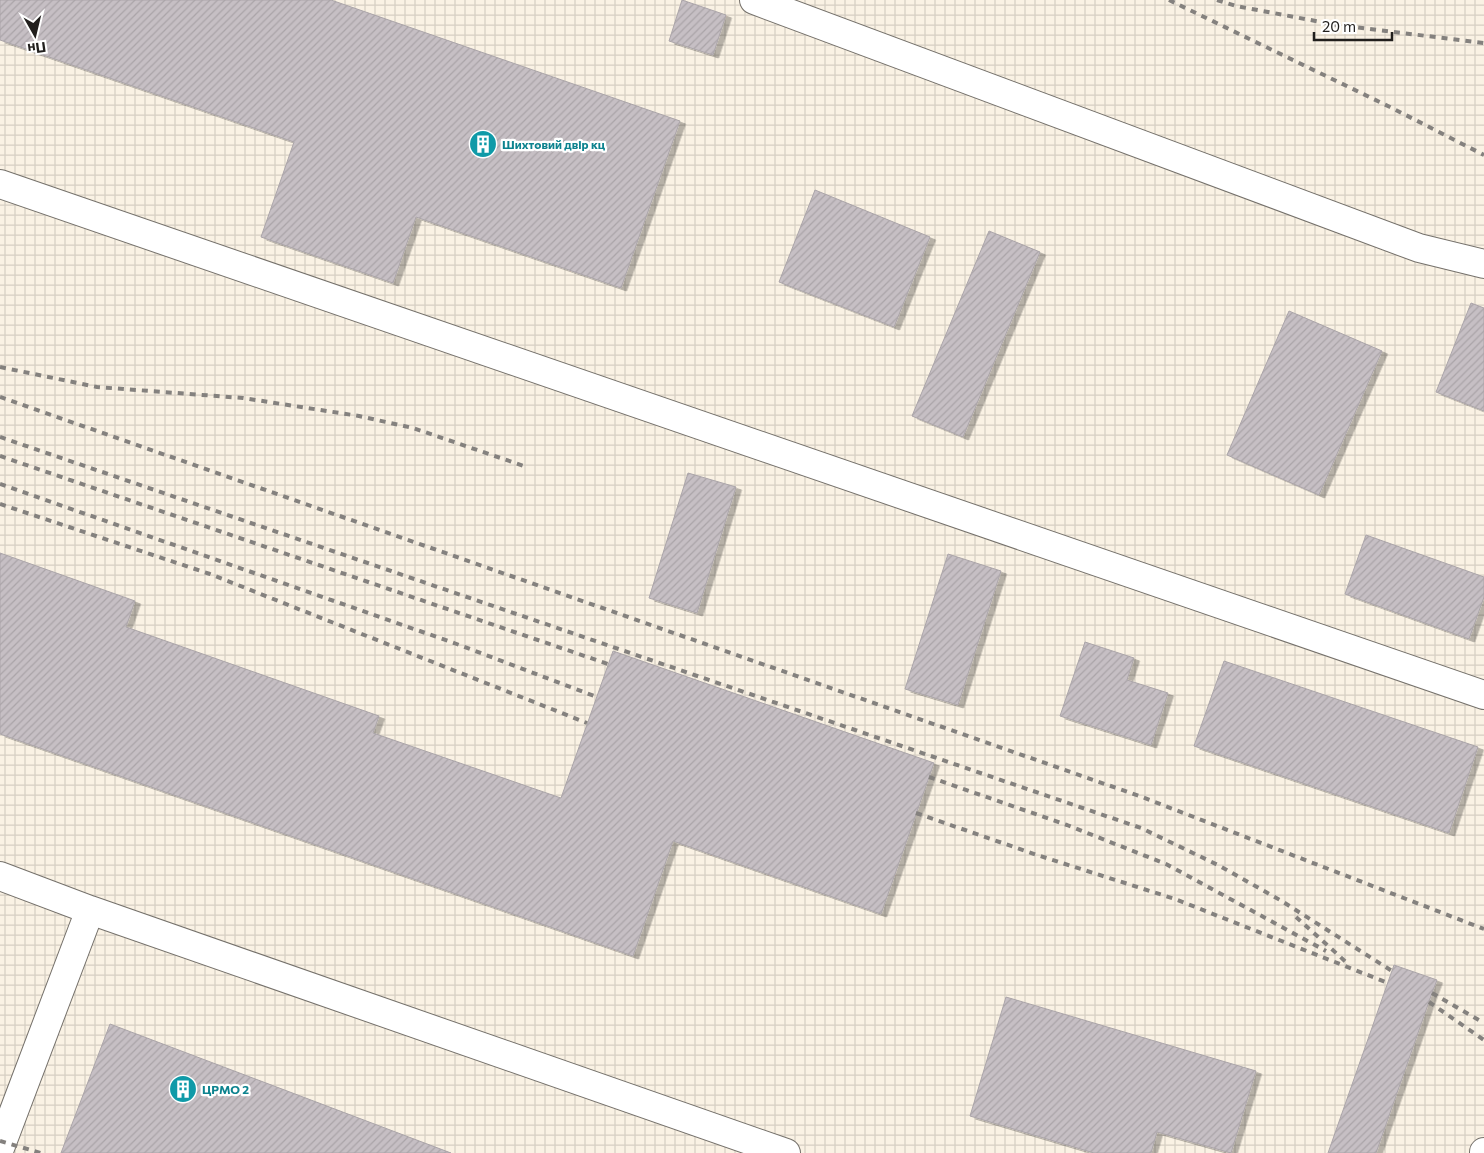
<svg xmlns="http://www.w3.org/2000/svg" width="1484" height="1153" viewBox="0 0 1484 1153" font-family="Commissioner,sans-serif">
<defs>
<pattern id="industrial-grid" width="8" height="8" patternUnits="userSpaceOnUse" patternTransform="scale(1.25)"><rect width="8" height="8" fill="#faf2e4"/><path d="M0 4h8M4 0v8" fill="none" stroke="#d6cfc3"/></pattern>
<pattern id="building-hatch" width="6" height="6" patternUnits="userSpaceOnUse" patternTransform="scale(1.25)"><rect width="6" height="6" fill="#c6bfc4"/><path d="M-1 1l2-2M0 6l6-6M5 7l2-2" fill="none" stroke="#aaa4a8"/></pattern>
<filter id="shadow"><feDropShadow dx="5.5" dy="3" stdDeviation="0" flood-color="#0004"/></filter>
</defs>
<rect width="100%" height="100%" fill="#fefbf6"/>
<path fill="url(#industrial-grid)" d="M0 0H1484V1153H0Z"/>
<path fill="url(#building-hatch)" stroke="#aba5a9" filter="url(#shadow)" d="M0 0H331L680 121 621 288 416 217 393 283 261 237 294 142 0 40Z
M682 0 726 15 713 55 669 41Z
M815 190 930 237 894 327 779 282Z
M989 231 1040 252 963 437 912 416Z
M1471 303 1484 308V411L1436 392Z
M1289 311 1382 351 1319 495 1227 455Z
M688 473 736 487 697 613 649 598Z
M1366 535 1484 577V597L1469 639 1345 594Z
M0 553 135 601 126 627 379 716 373 733 561 798 613 651 934 763 881 914 673 841 633 956 0 734Z
M948 554 1001 571 958 705 905 689Z
M1085 642 1134 658 1127 680 1168 693 1151 745 1060 716Z
M1224 661 1478 747 1449 833 1194 746Z
M1394 965 1437 980 1432 993 1376 1153H1328Z
M1006 997 1256 1071 1231 1153 1157 1132 1151 1153H1094L970 1116Z
M110 1024 451 1153H61Z"/>
<g fill="none" stroke-linecap="round" stroke-linejoin="round">
<g stroke="#75716b" stroke-width="30">
<path id="minor" d="M754 0 1419 248 1484 264
M0 184 1484 695
M0 876 90 910 786 1153
M0 1148 90 910
M1484 1153V1152"/>
</g>
<use href="#minor" stroke="#fff" stroke-width="28"/>
<path stroke="#84817e" stroke-width="4" stroke-dasharray="6 6" stroke-linecap="butt" d="M1169 0 1390 107 1484 155
M1217 0 1236 6 1337 25 1484 43
M0 367 97 387 243 398 359 416 413 428 524 466
M0 397 1142 797 1484 929
M0 437 1141 828 1218 865 1280 900 1392 971
M0 456 608 664
M0 484 454 643 597 697
M0 504 210 574 587 723
M929 777 1067 825 1166 864 1326 951
M916 813 1037 855 1175 899 1388 983
M1296 917 1346 962
M1432 993 1484 1023
M1429 1002 1484 1040
M0 1141 41 1153"/>
</g>
<defs>
<g id="building-disc" transform="scale(1.4375)"><circle r="9.5" fill="#0f9aa8" stroke="#fff"/><path d="M-4-6H4V6H1V3H-1V6H-4ZM-2.5-4.3h1.7v1.8h-1.7ZM.8-4.3h1.7v1.8H.8ZM-2.5-1h1.7V.8h-1.7ZM.8-1h1.7V.8H.8Z" fill="#fff"/></g>
</defs>
<g fill-rule="evenodd">
<use href="#building-disc" x="483" y="144"/>
<use href="#building-disc" x="183" y="1089"/>
</g>
<g text-anchor="middle" dominant-baseline="central" stroke-width="4.5" stroke-linejoin="round" paint-order="stroke">
<g font-size="12" font-weight="bold" fill="#0d838f" stroke="#fff" text-anchor="start">
<text x="502" y="144">Шихтовий двір кц</text>
<text x="202" y="1089">ЦРМО 2</text>
</g>
</g>
<g transform="translate(35 35) rotate(172)" stroke="#ffffff" stroke-width="4" paint-order="stroke">
<path d="M0-4L9 19L0 12L-9 19Z" fill="#211f1d"/>
<text y="-8" font-size="14" font-weight="bold" text-anchor="middle" fill="#211f1d">Пн</text>
</g>
<path d="M1314 32v8h78v-8" fill="none" stroke="#211f1d" stroke-width="2.5"/>
<text x="1322" y="32" font-size="15" fill="#211f1d" stroke="#ffffff" stroke-width="4" paint-order="stroke">20 m</text>
</svg>
